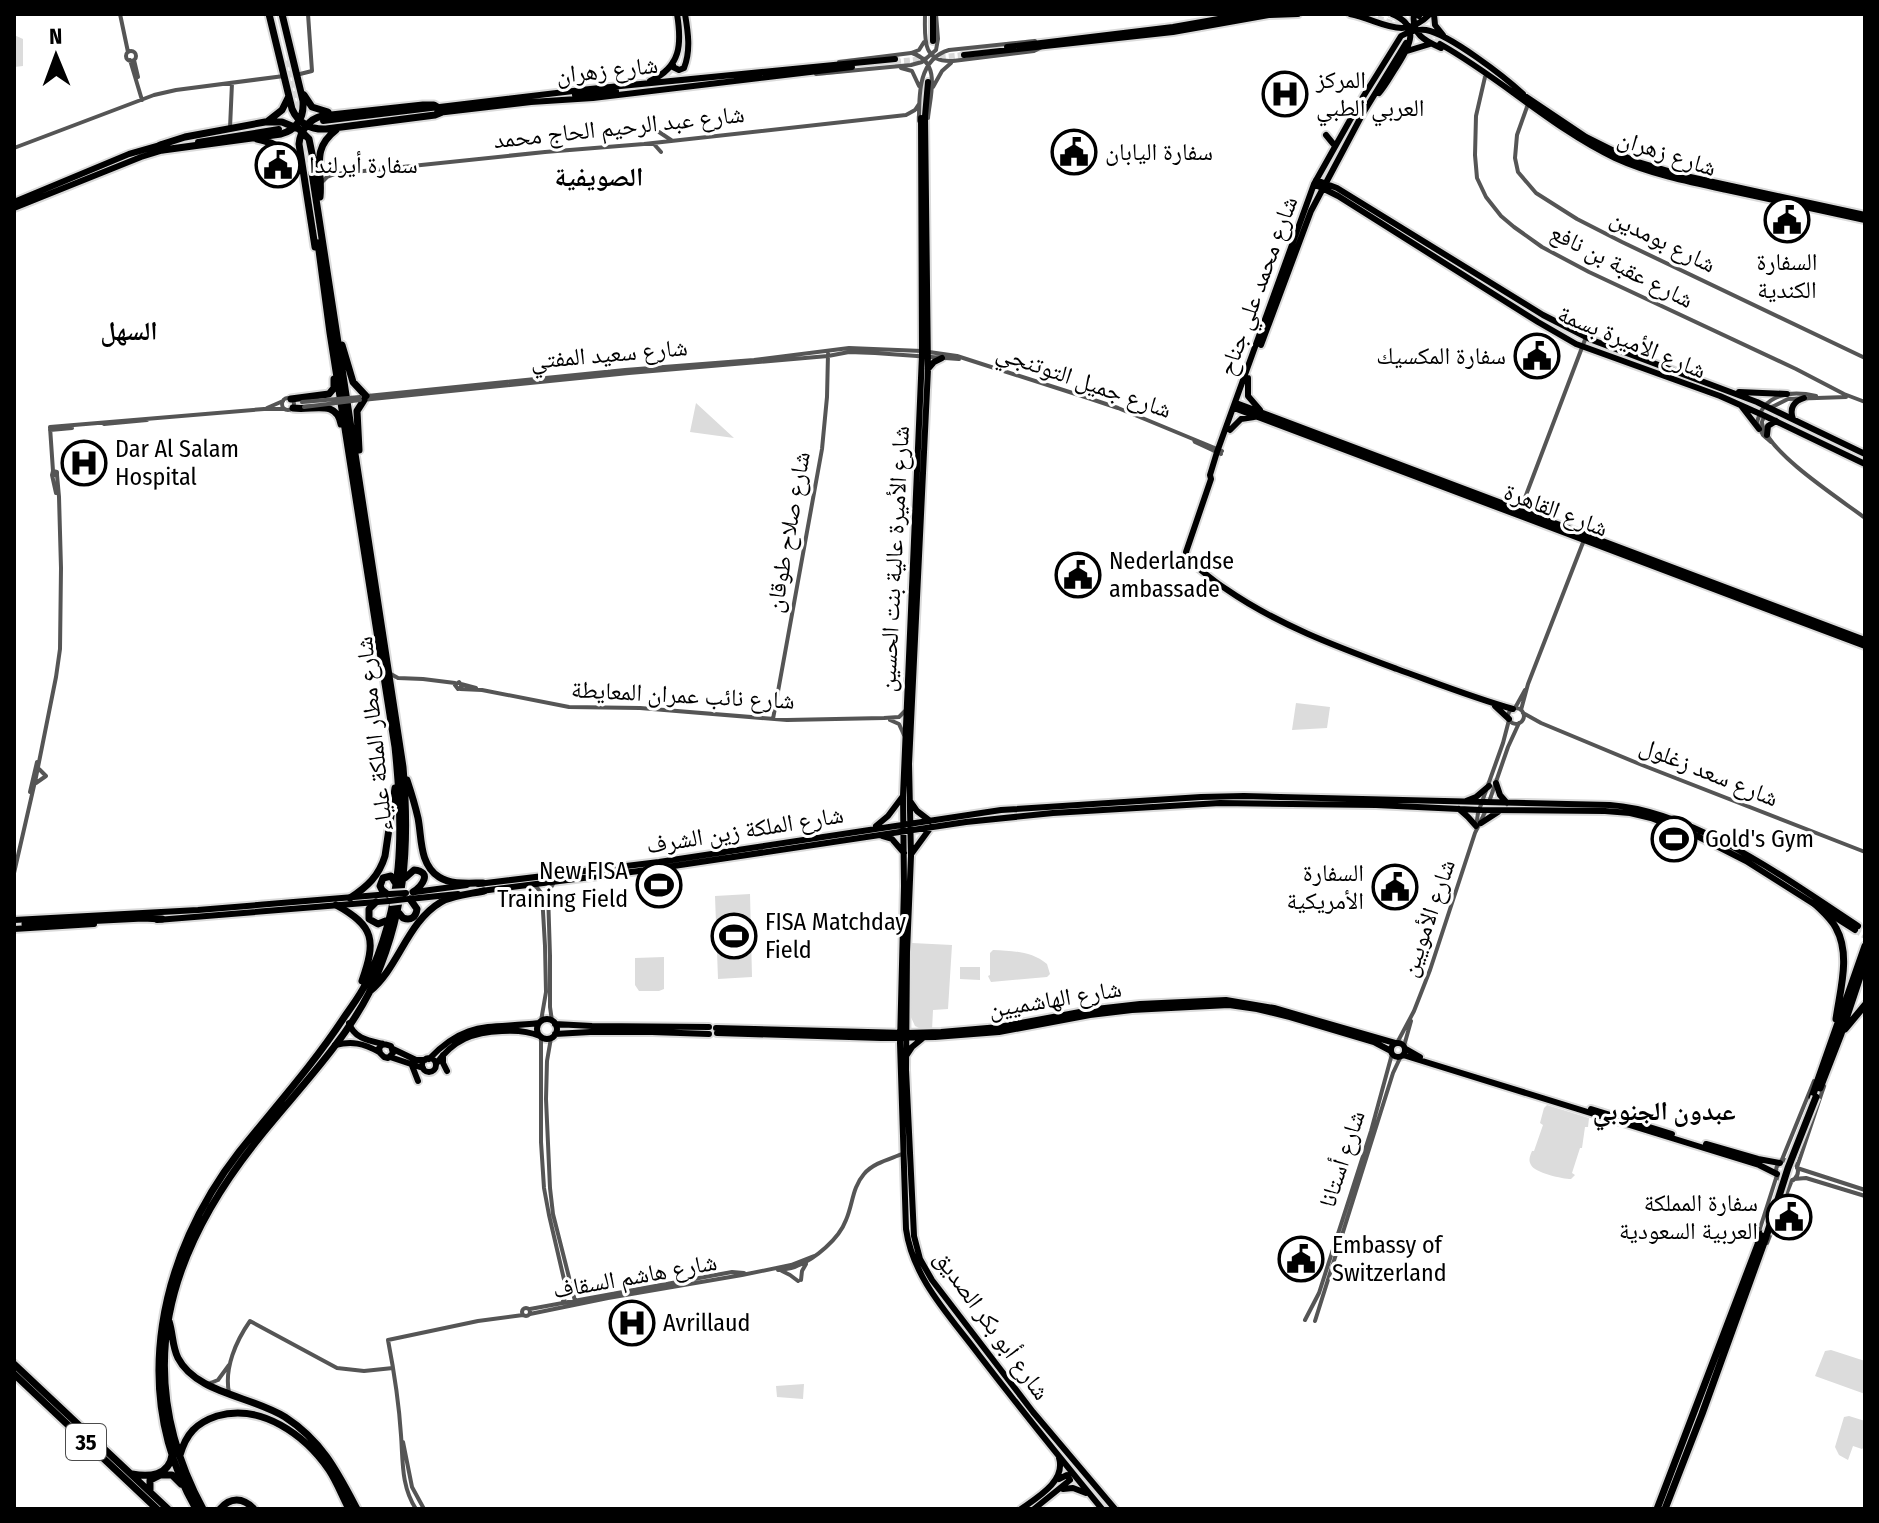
<svg xmlns="http://www.w3.org/2000/svg" width="1879" height="1523" viewBox="0 0 1879 1523" font-family="'Fira Sans Condensed','Noto Naskh Arabic',sans-serif">
<rect width="100%" height="100%" fill="#fff"/>
<path fill="#dcdcdc" d="M14 35 23 39V66L14 67Z
M696 403 734 438 690 432Z
M1296 703 1330 707 1327 728 1292 730Z
M681 874 683 890 637 895 636 880Z
M750 894 752 977 718 979 715 896Z
M912 943 952 945 948 1009 933 1010 932 1030H923L915 1026 910 1015Z
M993 950C1013 951 1031 951 1047 964L1050 974 1047 977 991 982 988 976 990 975V953Z
M664 957V989L659 991H639L635 985V958Z
M960 967H980V980L960 979Z
M1547 1105 1589 1118 1588 1127H1585L1582 1148H1580L1572 1173 1575 1175 1571 1179C1563 1179 1535 1173 1531 1165 1528 1160 1530 1156 1532 1151H1534L1543 1125 1540 1123 1544 1108Z
M1831 1350 1865 1361V1394L1815 1376 1825 1351Z
M804 1384 803 1399 777 1397 776 1386Z
M1849 1416 1865 1421V1446L1862 1449 1853 1446 1848 1460 1839 1455 1835 1447 1844 1417Z"/>
<g fill="none" stroke-linecap="round" stroke-linejoin="round">
<path stroke="#d9d9d9" stroke-width="6" stroke-dasharray="6 3" stroke-linecap="butt" d="M1369 15 1403 27
M1419 31 1441 41
M1402 41 1419 16
M895 62 964 55
M644 88 665 77 678 62
M310 126 323 124
M1855 930 1865 936"/>
<path stroke="#d9d9d9" stroke-width="7" stroke-dasharray="7 3.5" stroke-linecap="butt" d="M289 60 301 112
M302 135 308 174"/>
<g stroke="#dbdbdb" stroke-width="10">
<path id="major" d="M933 14V41
M1350 14C1381 20 1403 42 1430 14
M1414 14C1411 34 1425 41 1441 48
M1434 14 1435 25 1443 35
M1270 15 1298 14
M1419 16 1420 14
M1440 44C1501 78 1552 128 1615 158 1650 174 1689 182 1727 190 1773 200 1819 210 1865 220
M1007 47 1173 27 1247 14
M1407 51 1430 44
M964 55 1173 32 1274 14
M673 62V67L679 70 684 68C691 51 688 32 685 14
M650 81C681 67 682 44 677 14
M928 82 925 116 928 369 909 764 911 856 907 952 906 1070 914 1236 920 1259 932 1280 1033 1412 1115 1509
M1379 93C1386 85 1391 75 1397 66 1410 46 1421 26 1392 14
M1522 94 1586 137 1634 161 1681 175 1865 215
M575 95 616 91
M437 113 531 102 593 98 852 67
M921 118 922 355 903 796 904 886 900 1043 906 1229C913 1279 950 1316 979 1355 1019 1407 1060 1458 1102 1509
M323 121 590 89 895 59
M1326 135 1335 146
M198 142 279 129
M1316 180 1337 188 1543 315 1592 340 1757 402 1865 454
M1314 184 1338 196 1538 322 1576 344 1720 396 1765 416 1865 464
M14 202 129 154 164 144
M14 208 141 157 167 149
M1261 345 1311 211 1362 115 1406 43
M928 369 934 362 942 358
M1248 378V396L1260 410
M1739 392 1787 394
M1236 403 1865 640
M1742 407 1759 429
M1234 408 1865 646
M1793 419C1789 408 1794 401 1804 398
M1230 430 1241 419 1254 417
M1767 435 1768 426 1776 421
M1495 706 1509 719
M1513 709C1474 698 1436 683 1397 669 1338 647 1278 625 1226 589 1212 580 1200 569 1187 559L1186 552 1211 479 1210 475 1217 452 1314 184 1363 97 1401 36C1408 32 1417 29 1426 30 1449 34 1505 77 1523 94
M1496 783 1500 795 1507 803
M910 801 917 811 930 821
M1466 801 1476 797 1489 786
M1459 809 1468 817 1476 826
M1481 823 1498 812
M876 826 888 816 903 796
M882 836 892 839 904 853
M912 853 931 827
M478 884 659 862 1001 810 1201 797 1244 796 1610 805C1694 811 1788 880 1858 926
M481 891 647 870 966 822 1053 813 1220 803 1376 805 1480 810 1605 811 1630 813 1651 818 1697 836 1746 861 1855 930
M415 892 467 885
M409 899 458 894
M14 920 198 910 390 894
M157 920 389 901
M14 929 94 924
M537 1029a10 10 0 1 1 20 0a10 10 0 1 1-20 0Z
M349 1023C355 1042 376 1041 391 1046L393 1053 388 1058 384 1057 380 1053 379 1048 383 1044
M555 1024 592 1026 709 1027
M716 1028 906 1033 941 1032 999 1027 1096 1009 1140 1004 1226 1000 1274 1008 1395 1043
M717 1033 881 1038 935 1037 999 1032 1090 1015 1132 1010 1229 1005 1257 1009 1290 1017 1374 1042 1391 1051
M555 1034 590 1032H652L709 1034
M1391 1050a7 7 0 1 1 14 0a7 7 0 1 1-14 0Z
M335 1045C352 1041 363 1043 379 1052
M393 1049 416 1060H425
M1406 1049 1420 1057
M443 1055V1063L447 1071
M1403 1055 1759 1165 1777 1174
M906 1056 912 1047 923 1038
M390 1057 423 1068
M422 1065a7 7 0 1 1 14 0a7 7 0 1 1-14 0Z
M429 1059C467 1019 490 1029 539 1023
M411 1063 418 1081
M436 1064C453 1040 473 1032 502 1031 515 1030 528 1031 540 1036
M1591 1109 1672 1134
M1706 1144 1758 1159 1780 1163
M1063 1489 1073 1488 1086 1493
M1021 1509C1038 1497 1066 1481 1059 1458
M1034 1509 1070 1480 1067 1475 1059 1479"/>
</g>
<g stroke="#dbdbdb" stroke-width="11">
<path id="highway" d="M269 14 292 109C298 123 311 130 326 129L435 115 440 113
M304 95 312 107 328 112
M268 121 282 110 288 98
M257 139C277 143 292 153 300 170
M160 145 185 137 265 122H282L299 129 309 139 317 178
M163 150 281 134C298 129 304 117 303 101L282 14
M320 197C323 169 310 150 336 130
M315 247 299 144C300 131 309 119 322 116L423 105H434L439 108
M342 345 353 382 366 396
M291 399 329 394 334 388V379
M293 408C313 411 336 399 341 424
M359 450 357 411 364 400
M407 780C411 792 415 805 418 818 422 838 419 864 439 877 451 885 469 883 483 883
M405 878 414 870C433 872 422 886 413 892
M387 894 382 890 380 886 383 878 391 876 396 884
M350 898C367 887 379 876 385 856L395 788
M376 902 369 909V919L378 924 388 920
M1814 903C1822 911 1831 918 1836 928 1851 955 1840 990 1836 1019
M336 905C375 926 376 941 362 981
M398 912 403 918C411 921 416 917 417 909L410 899
M25 924 143 918 162 919
M370 991C399 967 407 922 441 902 453 895 470 894 484 891
M1845 1029 1865 1005
M1820 1088 1841 1034 1865 962
M1812 1097 1865 946
M169 1321C173 1333 172 1346 178 1358 196 1393 251 1396 285 1417 322 1441 337 1471 357 1509
M14 1364 168 1509
M14 1374 157 1509
M180 1455C186 1434 196 1423 217 1416 261 1403 305 1435 329 1470 337 1482 342 1496 349 1509
M132 1474C149 1477 169 1476 172 1455
M150 1491V1480L160 1475H172L181 1484
M196 1509C129 1392 159 1255 239 1152 274 1108 312 1066 343 1019 351 1007 360 996 366 983 404 904 404 832 395 747L330 333 318 243
M203 1509C130 1373 167 1252 259 1138 295 1093 343 1044 369 993 405 917 410 850 403 767L312 173
M220 1509C230 1497 243 1497 254 1509
M1657 1509 1762 1234
M1665 1509 1702 1414 1766 1237"/>
</g>
<path stroke="#555" stroke-width="4" d="M120 14 128 52
M925 14C925 37 921 63 953 61L1034 51 1040 48
M126 56a5 5 0 1 1 10 0a5 5 0 1 1-10 0Z
M912 53C942 63 930 95 928 118
M130 60 142 100
M134 60 138 77
M839 62 911 53 919 50 924 42
M901 68 912 71 919 86
M816 74 911 65 922 62 936 50 938 39 936 14
M296 75 312 71 308 14
M1485 77 1476 116 1475 155 1477 178 1486 197 1501 216 1514 227 1542 247 1589 272 1796 369 1844 394 1865 402
M933 87 942 71 951 63
M1528 104 1517 135 1515 158 1518 172 1536 193 1577 219 1622 242 1865 358
M919 121C919 95 918 59 949 50L1035 41
M230 128 232 83
M659 132 671 140
M653 143 661 152
M14 148 154 95 176 90 284 76
M321 183 327 177 335 174 545 152 644 144 906 115 915 110 919 104
M367 396 625 370 754 360 849 348 922 351 957 356 1085 397 1118 408 1222 451
M282 404a6 6 0 1 1 12 0a6 6 0 1 1-12 0Z
M362 400 629 373 828 356 849 352 875 353 959 359
M267 408 283 401
M1770 408 1788 399 1846 397
M1765 416C1762 421 1761 421 1763 427 1773 456 1840 499 1865 518
M104 424 147 420
M50 430 72 428
M1194 440 1195 442 1221 454
M1771 442 1763 435 1757 423C1763 394 1790 390 1816 396
M53 471 50 427 264 409H285
M52 475 56 493
M1520 511 1586 337
M389 673 398 678 423 679 455 683
M459 682 462 686 458 689 455 685Z
M461 684 476 688
M460 689 482 690 569 707 640 708 787 720 884 718 899 717 905 711
M1515 708 1525 690
M1508 716a8 8 0 1 1 16 0a8 8 0 1 1-16 0Z
M1521 710 1528 684 1584 540
M1523 713 1541 723 1642 765 1865 852
M773 719 822 449 827 397 828 354
M890 720 899 724 904 735
M36 783 46 776 39 769
M30 792 37 762
M1489 802 1508 747 1519 723
M1476 827 1478 813 1503 743 1509 720
M14 873 36 777 56 677 60 649 61 568 59 497 57 475H52L53 471 57 472V475
M535 885 542 894 545 946 546 992 541 1021
M552 1021 550 1007V956L548 893 554 882
M541 1037V1142L544 1188 549 1215 566 1288V1296L562 1303
M551 1038 547 1061 546 1099 550 1188 553 1214 575 1301
M1397 1043 1414 1011 1430 970 1475 833 1486 810
M1404 1046 1411 1021
M1776 1171a11 11 0 1 1 22 0a11 11 0 1 1-22 0Z
M1781 1162 1814 1081
M1797 1167 1824 1086
M1797 1168 1865 1190
M1794 1179 1806 1178 1865 1196
M1756 1241 1777 1175
M1767 1243 1792 1180
M778 1270C785 1269 791 1269 797 1266 815 1259 839 1239 846 1220 853 1204 852 1188 864 1174 873 1163 890 1159 902 1154
M782 1271 790 1275 798 1281
M801 1280 802 1271 806 1264
M522 1312a4 4 0 1 1 8 0a4 4 0 1 1-8 0Z
M530 1309 732 1272 744 1273
M530 1314 608 1298 742 1275 791 1265 814 1256
M1305 1320 1319 1293 1371 1131 1392 1054
M1315 1321 1393 1073 1401 1056
M208 1384 218 1380 229 1365
M229 1393C224 1368 236 1341 250 1321L337 1368 364 1371 393 1368
M403 1442 412 1487 424 1509
M416 1509C401 1486 403 1461 401 1435 399 1404 394 1371 388 1340L478 1321 523 1315
M706 1509H758"/>
<use href="#major" stroke="#000" stroke-width="6"/>
<use href="#highway" stroke="#000" stroke-width="7"/>
<g stroke="#dbdbdb" stroke-width="10" stroke-linecap="butt">
<path id="major-bridge" d="M390 894 406 893
M389 901 406 899"/>
</g>
<g stroke="#dbdbdb" stroke-width="11" stroke-linecap="butt">
<path id="highway-bridge" d="M1767 1234 1788 1168 1816 1097"/>
</g>
<path stroke="#555" stroke-width="4" d="M302 402 360 397
M304 407 360 400"/>
<use href="#major-bridge" stroke="#000" stroke-width="6"/>
<use href="#highway-bridge" stroke="#000" stroke-width="7"/>
</g>
<defs>
<g id="hospital-ring" transform="scale(2.3)"><circle r="9.5" fill="#fff" stroke="#000" stroke-width="1.5"/><path d="M-5-5h3v3.5h4V-5h3V5h-3V1.5h-4V5h-3Z" fill="#000"/></g>
<g id="civic-ring" transform="scale(2.3)"><circle r="9.5" fill="#fff" stroke="#000" stroke-width="1.5"/><path d="M-.6-6.5H3V-4.5H.6V-3L4-1V1h2V6H-6V1h2V-1L-.6-3ZM-1.2 2.5V6h2.4V2.5Z" fill="#000"/></g>
<g id="stadium-ring" transform="scale(2.3)"><circle r="9.5" fill="#fff" stroke="#000" stroke-width="1.5"/><path d="M0-5a6.5 5 0 1 0 0 10a6.5 5 0 1 0 0-10ZM-3.5-1.8h7v3.6h-7Z" fill="#000"/></g>
</defs>
<g fill-rule="evenodd">
<use href="#hospital-ring" x="1285" y="94"/>
<use href="#civic-ring" x="1074" y="152"/>
<use href="#civic-ring" x="278" y="165"/>
<use href="#civic-ring" x="1787" y="220"/>
<use href="#civic-ring" x="1537" y="356"/>
<use href="#hospital-ring" x="84" y="463"/>
<use href="#civic-ring" x="1078" y="575"/>
<use href="#stadium-ring" x="1674" y="839"/>
<use href="#stadium-ring" x="659" y="885"/>
<use href="#civic-ring" x="1395" y="887"/>
<use href="#stadium-ring" x="734" y="936"/>
<use href="#civic-ring" x="1789" y="1217"/>
<use href="#civic-ring" x="1301" y="1259"/>
<use href="#hospital-ring" x="632" y="1323"/>
</g>
<g text-anchor="middle" dominant-baseline="central" stroke-width="6" stroke-linejoin="round" paint-order="stroke">
<rect fill="#fff" stroke="#4c4c4c" stroke-width="2" x="66" y="1424" width="40" height="36" rx="6"/>
<g font-size="22" font-weight="bold" fill="#000">
<text x="86" y="1442">35</text>
</g>
<g font-size="24" fill="#000" stroke="#fff">
<text transform="translate(607 70) rotate(-6)">شارع زهران</text>
<text transform="translate(619 127) rotate(-6)">شارع عبد الرحيم الحاج محمد</text>
<text transform="translate(1667 153) rotate(18)">شارع زهران</text>
<text transform="translate(1663 241) rotate(26)">شارع بومدين</text>
<text transform="translate(1622 266) rotate(27)">شارع عقبة بن نافع</text>
<text transform="translate(1258 286) rotate(-70)">شارع محمد علي جناح</text>
<text transform="translate(1632 342) rotate(22)">شارع الأميرة بسمة</text>
<text transform="translate(609 354) rotate(-5)">شارع سعيد المفتي</text>
<text transform="translate(1084 381) rotate(19)">شارع جميل التوتنجي</text>
<text transform="translate(1556 510) rotate(21)">شارع القاهرة</text>
<text transform="translate(788 532) rotate(-80)">شارع صلاح طوقان</text>
<text transform="translate(894 559) rotate(-87)">شارع الأميرة عالية بنت الحسين</text>
<text transform="translate(683 695) rotate(3)">شارع نائب عمران المعايطة</text>
<text transform="translate(374 734) rotate(-96)">شارع مطار الملكة علياء</text>
<text transform="translate(1709 772) rotate(22)">شارع سعد زغلول</text>
<text transform="translate(745 830) rotate(-9)">شارع الملكة زين الشرف</text>
<text transform="translate(1428 918) rotate(-71)">شارع الأمويين</text>
<text transform="translate(1055 999) rotate(-9)">شارع الهاشميين</text>
<text transform="translate(1342 1159) rotate(-72)">شارع أستانا</text>
<text transform="translate(635 1276) rotate(-10)">شارع هاشم السقاف</text>
<text transform="translate(992 1325) rotate(54)">شارع أبو بكر الصديق</text>
</g>
<g font-size="24" fill="#000" stroke="#fff" text-anchor="start">
<text x="1316" y="80">المركز<tspan x="1316" dy="28">العربي الطبي</tspan></text>
<text x="1105" y="152">سفارة اليابان</text>
<text x="309" y="165">سفارة أيرلندا</text>
<text x="1787" y="262" text-anchor="middle">السفارة<tspan x="1787" dy="28">الكندية</tspan></text>
<text x="1506" y="356" text-anchor="end">سفارة المكسيك</text>
<text x="115" y="449">Dar Al Salam<tspan x="115" dy="28">Hospital</tspan></text>
<text x="1109" y="561">Nederlandse<tspan x="1109" dy="28">ambassade</tspan></text>
<text x="1705" y="839">Gold's Gym</text>
<text x="628" y="871" text-anchor="end">New FISA<tspan x="628" dy="28">Training Field</tspan></text>
<text x="1364" y="873" text-anchor="end">السفارة<tspan x="1364" dy="28">الأمريكية</tspan></text>
<text x="765" y="922">FISA Matchday<tspan x="765" dy="28">Field</tspan></text>
<text x="1758" y="1203" text-anchor="end">سفارة المملكة<tspan x="1758" dy="28">العربية السعودية</tspan></text>
<text x="1332" y="1245">Embassy of<tspan x="1332" dy="28">Switzerland</tspan></text>
<text x="663" y="1323">Avrillaud</text>
</g>
<g font-size="26" font-weight="bold" fill="#000" stroke="#fff">
<text x="599" y="177">الصويفية</text>
<text x="129" y="331">السهل</text>
<text x="1664" y="1111">عبدون الجنوبي</text>
</g>
</g>
<rect width="1879" height="1523" fill="none" stroke="#000000" stroke-width="32"/>
<g transform="translate(56 56) rotate(359)" stroke="#ffffff" stroke-width="6" paint-order="stroke">
<path d="M0-6L14 30L0 20L-14 30Z" fill="#000000"/>
<text y="-12" font-size="22" font-weight="bold" text-anchor="middle" fill="#000000">N</text>
</g>
</svg>
